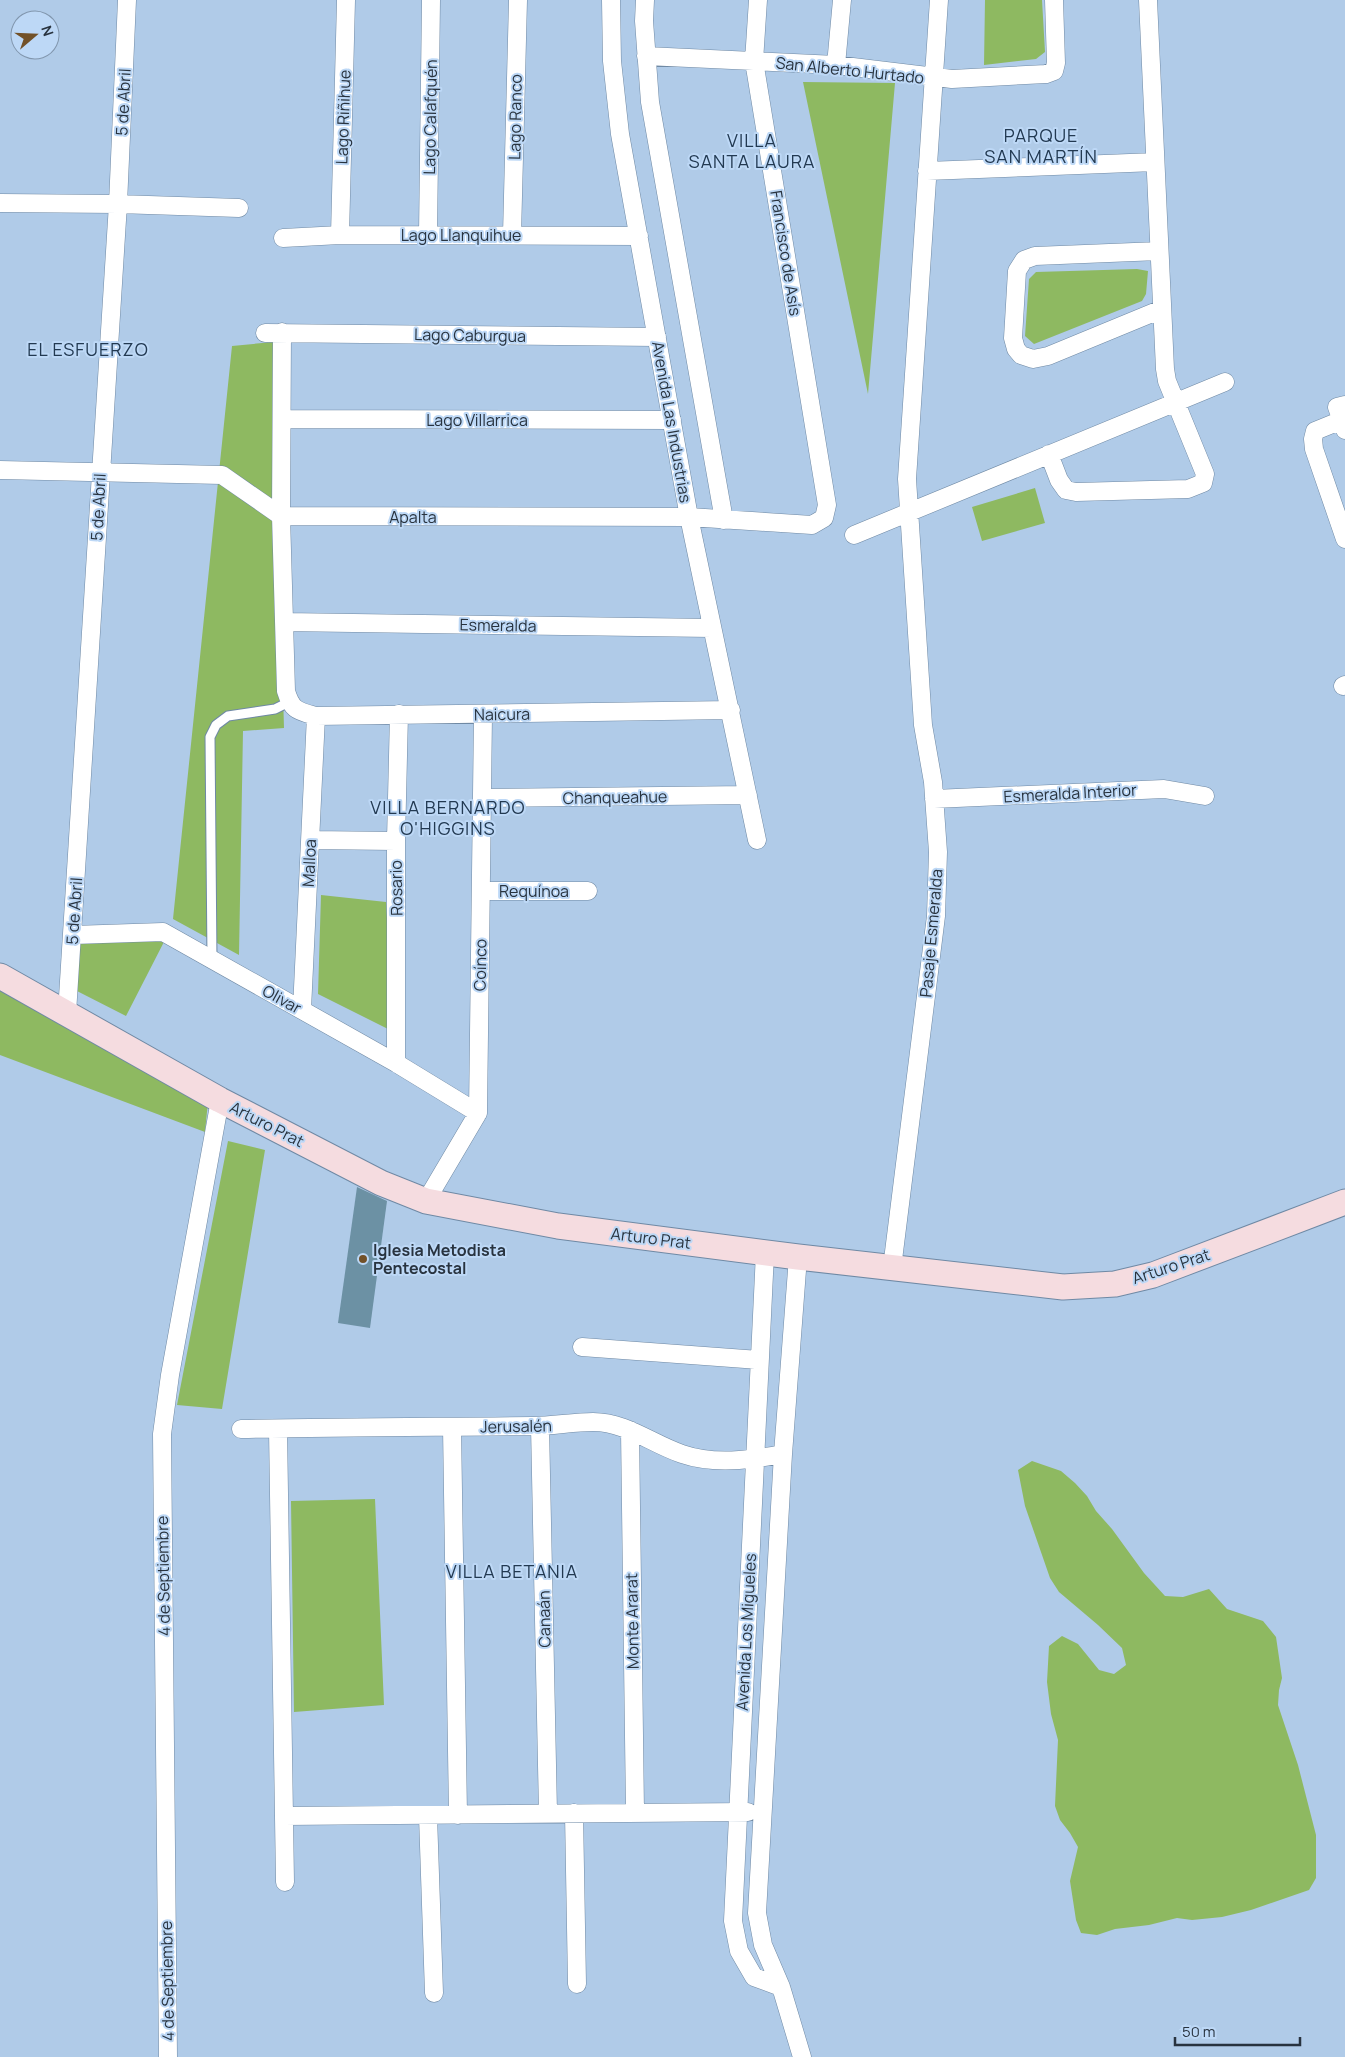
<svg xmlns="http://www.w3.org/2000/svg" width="1345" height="2057" viewBox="0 0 1345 2057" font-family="Manrope,sans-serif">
<rect width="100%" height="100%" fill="#b0cbe8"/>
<path fill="#8eb961" d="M985 0H1042L1045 52 1036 59 984 65Z
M803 82 895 83 868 394Z
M1137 269 1148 271 1146 294 1142 301 1034 344 1025 336 1029 279 1036 272Z
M273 342 284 728 243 731 239 955 173 919 232 346Z
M1035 488 1045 523 982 541 972 507Z
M321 895 386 902 394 1032 318 994Z
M81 927 167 936 126 1016 75 990Z
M0 973 209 1091 205 1132 0 1055Z
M228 1141 265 1150 222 1409 177 1405Z
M1032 1461 1061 1471 1075 1483 1087 1496 1096 1511 1112 1529 1144 1573 1165 1596 1183 1597 1209 1589 1227 1609 1263 1621 1276 1637 1282 1678 1279 1690 1278 1705 1298 1765 1316 1835V1878L1309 1890 1251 1910 1222 1917 1192 1920 1177 1918 1149 1925 1115 1929 1097 1935 1081 1933 1076 1920 1070 1881 1078 1847 1070 1833 1060 1820 1055 1806 1058 1740 1051 1714 1047 1682 1049 1646 1062 1636 1078 1644 1099 1670 1114 1674 1126 1665 1122 1648 1098 1625 1059 1592 1050 1578 1025 1506 1018 1470Z
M375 1499 384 1705 294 1712 291 1501Z"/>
<path fill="#6c91a4" d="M357 1187 387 1201 370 1328 338 1323Z"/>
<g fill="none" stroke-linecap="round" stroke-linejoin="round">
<g stroke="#6f89a4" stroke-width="11">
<path id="lane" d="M212 959 210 737 216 725 228 716 275 709 289 702"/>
</g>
<g stroke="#6f89a4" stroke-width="19">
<path id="street" d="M611 0 612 61 620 134 689 517 757 840
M645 0 644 21 650 102 724 520
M646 56 836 65 952 79 1046 74 1054 71 1056 63 1054 0
M836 65 842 0
M927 171 1155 162
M0 203 118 204 239 208
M340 235 346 0
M428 235 431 0
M512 235 518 0
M283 238 340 235 639 236
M1159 251 1035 256 1024 260 1017 271 1013 338 1016 349 1021 355 1033 359 1048 356 1162 309
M282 332 281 516 286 691C292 711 298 711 316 716L731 710
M265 333 657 337
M1345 405 1337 407 1345 430
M282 419 672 420
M1342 420 1315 431 1313 439 1314 449 1345 539
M1049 454 1059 480 1066 490 1076 492 1188 489 1203 483 1205 474 1167 381 1165 369 1148 0
M0 470 222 475 281 516 689 517 812 525 824 518 827 505 754 61 758 0
M854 535 1225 382
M284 622 712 628
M1343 686 1345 685
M482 798 748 795
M934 799 1164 789 1205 796
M310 840 396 841
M481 891H588
M73 935 163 932 396 1063 478 1113
M302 1009 316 716
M67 1013 118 204 127 0
M396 1063V841L399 714
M426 1201 478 1113 483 715
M765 1253 733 1921 739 1951 754 1977 781 1987
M798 1257 783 1454 757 1913 763 1945 781 1987 802 2057
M892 1268 936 916 938 852 933 782 923 725 907 479 939 0
M582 1347 759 1360
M540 1426 548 1813
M452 1427 458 1815
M241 1429C338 1427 435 1427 533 1426 553 1426 573 1422 593 1422 626 1422 652 1444 682 1454 714 1465 750 1460 783 1454
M278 1429 285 1882
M630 1430 635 1812
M574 1813 577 1984
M284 1816 748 1812
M428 1816 434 1993
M168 2057 162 1434 170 1375 220 1100"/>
</g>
<g stroke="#6f89a4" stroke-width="27">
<path id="secondary" d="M0 976 220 1100 381 1183 426 1201 558 1226 798 1257 1063 1287 1115 1284 1153 1275 1345 1202"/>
</g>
<use href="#lane" stroke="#fff" stroke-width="9"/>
<use href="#street" stroke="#fff" stroke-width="18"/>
<use href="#secondary" stroke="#f5dce0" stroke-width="25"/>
</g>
<circle fill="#725128" stroke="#bdd8f6" stroke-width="2" cx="363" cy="1259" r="5"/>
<g text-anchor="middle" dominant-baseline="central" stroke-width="4" stroke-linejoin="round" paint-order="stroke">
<g font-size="16" fill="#28333f" stroke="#bdd8f6">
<text transform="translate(850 70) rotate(6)">San Alberto Hurtado</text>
<text transform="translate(123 102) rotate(-87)">5 de Abril</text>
<text transform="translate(343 117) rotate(-88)">Lago Riñihue</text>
<text transform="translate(430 117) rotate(-89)">Lago Calafquén</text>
<text transform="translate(515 117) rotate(-89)">Lago Ranco</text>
<text x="461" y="235">Lago Llanquihue</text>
<text transform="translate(786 253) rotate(81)">Francisco de Asís</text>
<text transform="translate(470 335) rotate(1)">Lago Caburgua</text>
<text x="477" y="420">Lago Villarrica</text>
<text transform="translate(672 422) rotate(80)">Avenida Las Industrias</text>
<text transform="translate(98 507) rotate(-87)">5 de Abril</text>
<text x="413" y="517">Apalta</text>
<text transform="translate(498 625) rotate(1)">Esmeralda</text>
<text transform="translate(502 714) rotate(-1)">Naicura</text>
<text transform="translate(1070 793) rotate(-3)">Esmeralda Interior</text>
<text transform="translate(615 797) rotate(-1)">Chanqueahue</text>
<text transform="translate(309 863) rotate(-87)">Malloa</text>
<text transform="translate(396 888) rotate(-91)">Rosario</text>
<text x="534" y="891">Requínoa</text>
<text transform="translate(74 911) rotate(-86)">5 de Abril</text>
<text transform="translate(931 933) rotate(-85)">Pasaje Esmeralda</text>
<text transform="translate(480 965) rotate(-89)">Coínco</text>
<text transform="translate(282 999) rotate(29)">Olivar</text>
<text transform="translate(267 1124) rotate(27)">Arturo Prat</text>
<text transform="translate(651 1238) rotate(7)">Arturo Prat</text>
<text transform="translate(1171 1266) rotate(-18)">Arturo Prat</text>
<text transform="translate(516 1426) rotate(-1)">Jerusalén</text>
<text transform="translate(163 1576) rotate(-91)">4 de Septiembre</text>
<text transform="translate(544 1619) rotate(-91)">Canaán</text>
<text transform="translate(632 1621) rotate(-91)">Monte Ararat</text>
<text transform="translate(746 1632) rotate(-87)">Avenida Los Migueles</text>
<text transform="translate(167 1981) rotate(-91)">4 de Septiembre</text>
</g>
<g font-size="16" font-weight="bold" fill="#28333f" stroke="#bdd8f6" text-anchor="start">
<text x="373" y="1250">Iglesia Metodista<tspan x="373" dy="18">Pentecostal</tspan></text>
</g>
<g font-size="18" letter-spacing="1" fill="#223951" stroke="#bdd8f6">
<text x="1041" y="135">PARQUE<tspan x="1041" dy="21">SAN MARTÍN</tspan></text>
<text x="752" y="140">VILLA<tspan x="752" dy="21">SANTA LAURA</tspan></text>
<text x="88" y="349">EL ESFUERZO</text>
<text x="448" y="807">VILLA BERNARDO<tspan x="448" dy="21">O'HIGGINS</tspan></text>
<text x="512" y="1571">VILLA BETANIA</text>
</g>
</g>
<g transform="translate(35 35) rotate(71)"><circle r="24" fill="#bdd8f6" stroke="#8196ad"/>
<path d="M0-4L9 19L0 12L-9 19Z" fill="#725128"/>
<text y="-8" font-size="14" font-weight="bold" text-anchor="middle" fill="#28333f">N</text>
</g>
<path d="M1175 2037v8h125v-8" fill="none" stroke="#28333f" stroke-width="2.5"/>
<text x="1182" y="2037" font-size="15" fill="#28333f" stroke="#bdd8f6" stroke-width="4" paint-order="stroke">50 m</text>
</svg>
